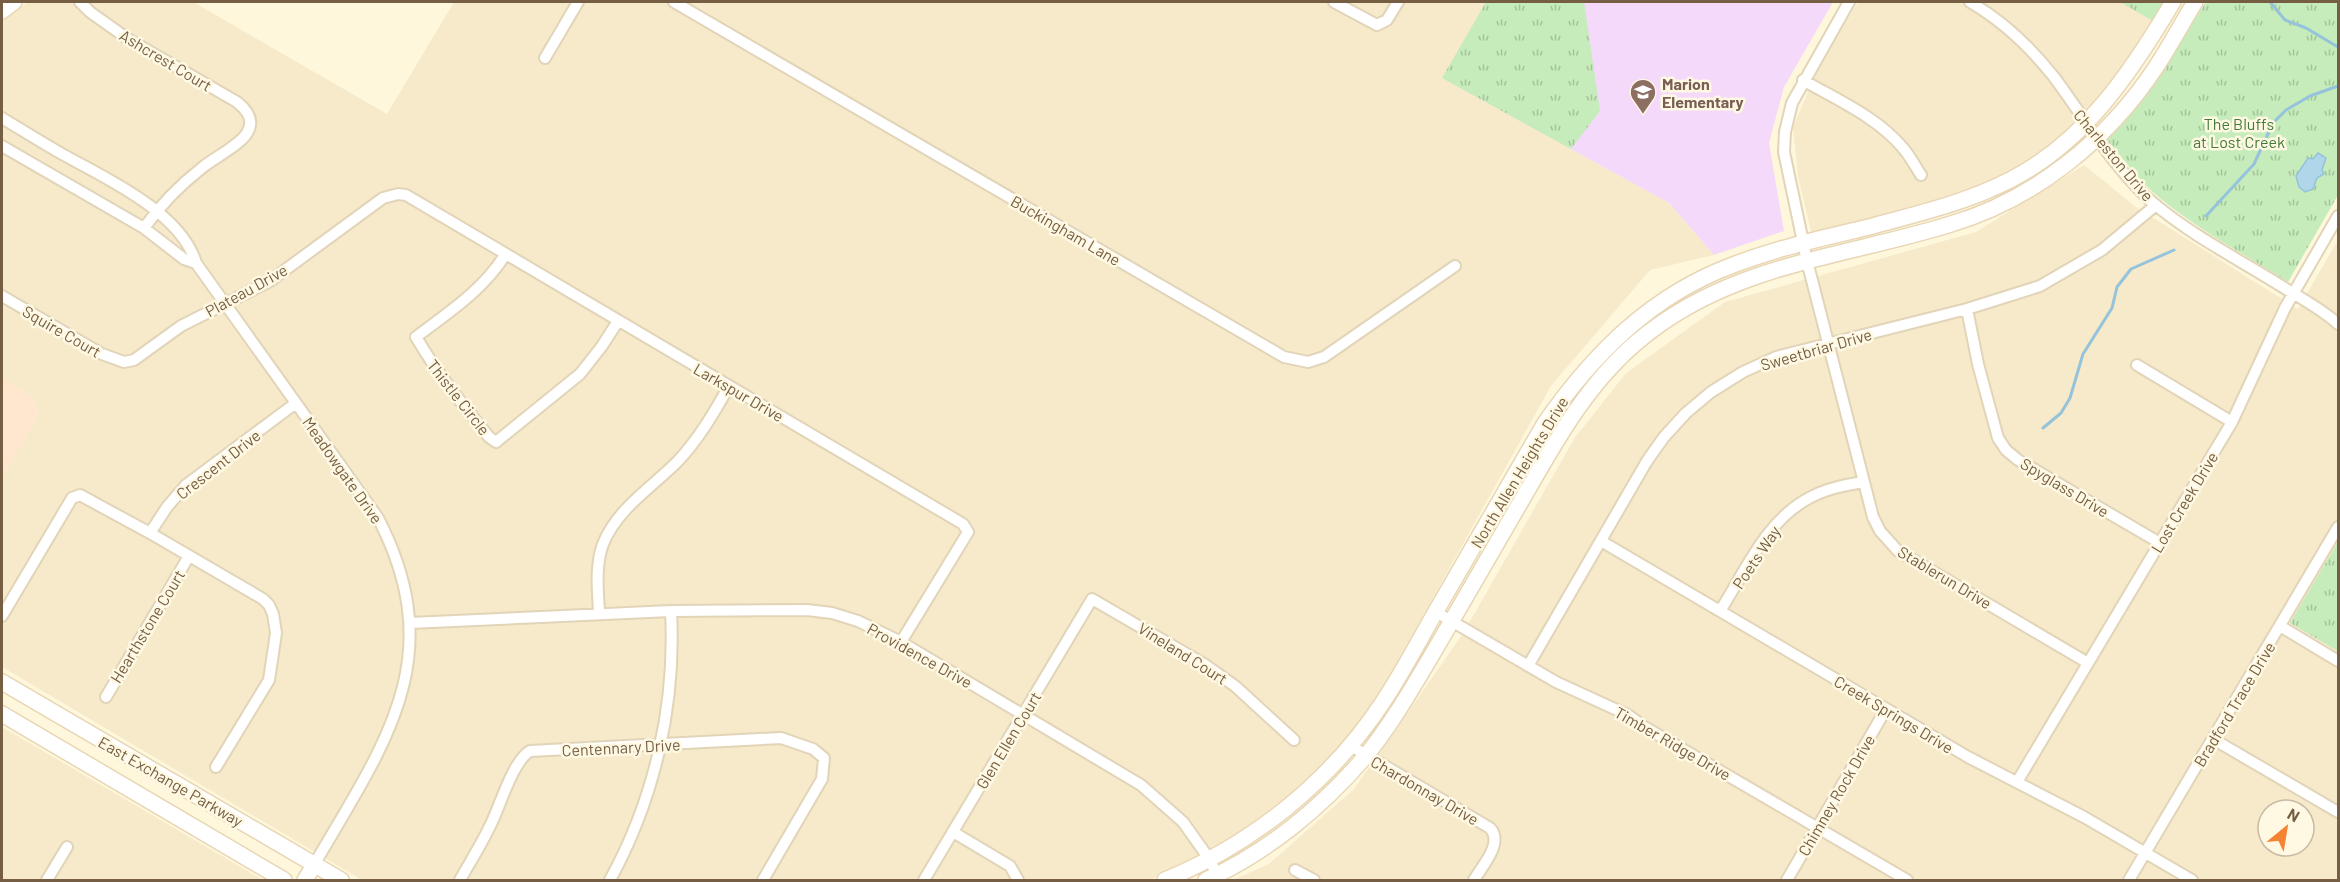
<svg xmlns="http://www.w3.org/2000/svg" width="2340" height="882" viewBox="0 0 2340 882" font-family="Barlow,sans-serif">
<defs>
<pattern id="grass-tufts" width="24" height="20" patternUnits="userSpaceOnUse" patternTransform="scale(1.5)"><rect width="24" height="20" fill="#c5ecba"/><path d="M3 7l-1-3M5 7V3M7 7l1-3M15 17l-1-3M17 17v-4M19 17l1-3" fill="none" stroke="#a5c299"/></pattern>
</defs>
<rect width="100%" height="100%" fill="#fef7dc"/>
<path fill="#f6eaca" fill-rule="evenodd" d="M28 2H193L387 114 454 2H1486L1442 78 1669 203 1714 255 1650 270 1551 386 1381 691 1340 747 1310 778 1279 805 1226 842 1150 880H362L2 667V478L38 415 34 398 2 379V21Z
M1858 2H2164L2112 87 2074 125 2033 157 1994 180 1956 197 1812 235 1798 176 1793 127 1819 67Z
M2084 165 2136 207 2298 309 2338 240V880H1233L1269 864 1354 789 1464 632 1574 439 1626 373 1725 302 1976 232ZM2268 810H2304V846H2268Z
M2 727 263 880H2Z"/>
<path fill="#ffe6cf" d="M2 379 34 398 38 415 2 478Z"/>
<path fill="#f4d9fa" d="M1486 2H1833L1784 87 1769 143 1784 231 1714 255 1669 203 1442 78Z"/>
<path fill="url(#grass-tufts)" d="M1486 2H1584L1600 111 1571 149 1442 78Z
M2120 2H2164L2153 21Z
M2206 2H2332L2338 4V195L2288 282C2246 255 2200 231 2161 199 2140 182 2123 159 2106 138L2161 71Z
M2338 542V651L2290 623Z"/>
<path fill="#afd6e9" stroke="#95c3db" stroke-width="1.5" d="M2318 153 2326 158 2322 170 2324 174 2317 178 2313 189 2305 192 2299 187 2296 176 2308 158 2313 159Z"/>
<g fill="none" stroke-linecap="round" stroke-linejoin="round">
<path stroke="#95c3db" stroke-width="3" d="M2270 2 2285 20 2306 28 2338 47
M2206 216 2254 164 2273 123 2286 110 2310 96 2338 86
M2043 428 2061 413 2070 398 2083 354 2112 308 2117 287 2131 269 2174 250"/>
<g stroke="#e2d4b8" stroke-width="14">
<path id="minor" d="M80 2 90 12 128 39 237 102C247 110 255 120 247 133 240 145 214 158 203 167 180 185 161 204 144 228
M674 2 1284 357 1308 362 1324 357 1455 266
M1334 2 1377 25 1387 20 1398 2
M1849 2 1792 103 1785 132 1784 152 1807 261 1873 517 1880 531 1898 551 2088 663
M1970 2C2001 20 2031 48 2054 77 2086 120 2112 166 2152 202 2192 236 2242 261 2286 289 2304 300 2323 310 2338 324
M545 58 578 2
M1803 80C1837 100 1877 117 1903 148 1910 156 1915 166 1921 175
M2 118C22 130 41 142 62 154 105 178 181 212 196 263L378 518C451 659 384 744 314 865
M2 146 144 228 184 259 196 263
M505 255C483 290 449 312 416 337 437 373 463 405 489 437L496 442 580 374 602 346 618 321
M2 296 102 354 124 362 134 360 181 326 270 281 383 198 398 194 406 195 963 524 968 532 965 537 901 642
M1967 309 1978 364 1998 438 2006 450 2018 460 2160 543
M2137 365 2232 422
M150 533 167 507 186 485 296 403
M1601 541 1968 757 2084 817 2192 880
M1720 611C1746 570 1767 518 1813 496 1829 488 1846 485 1863 482
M1436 612 1556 682 1628 715 1643 726 1907 880
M599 613C598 591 595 565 603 544 617 509 651 488 677 462 698 440 714 413 729 386
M2 616 72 498 80 495 150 533 263 599 269 605 273 614 276 633 269 680 216 767
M410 623 671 611 807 610 832 613 858 621 901 642 1141 785 1183 822 1210 860 1217 876
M2280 626 2338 661
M1528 666 1647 461 1664 437 1686 413 1711 392 1743 372 1776 357 1967 309 2040 286 2102 250 2156 205
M106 697 189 556
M2213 739 2338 812
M1351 746 1490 828C1504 843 1482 866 1474 880
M2017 782 2232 422 2285 308 2338 216
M953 832 1010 866 1018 880
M1295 870 1314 880
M47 880 67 847
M460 880C470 862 481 845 490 826 500 807 512 762 530 751L781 738 813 749 824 758 822 779 763 880
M610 880C655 798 676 704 671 611
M924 880 1092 599 1204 664 1235 686 1294 740
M1787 880 1886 709
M2129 880 2338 527"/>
</g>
<g stroke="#e8d6b5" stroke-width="18">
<path id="secondary" d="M2 11 14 2
M2 682 341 880
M2 714 284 880
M305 880 314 865
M1165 880C1253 844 1331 781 1383 702 1405 669 1423 633 1443 599 1477 540 1511 482 1545 423 1594 353 1652 295 1733 265 1777 248 1823 238 1869 227 1917 214 1965 203 2010 180 2085 142 2132 71 2173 2
M1206 880C1266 853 1321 808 1364 758 1392 724 1414 685 1436 648 1465 598 1494 548 1523 498 1555 442 1587 384 1637 342 1728 264 1842 258 1951 224 2035 199 2108 140 2156 67 2170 46 2182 23 2195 2"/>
</g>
<use href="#minor" stroke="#fff" stroke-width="10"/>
<use href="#secondary" stroke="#fff" stroke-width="15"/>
</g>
<defs>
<g id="school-pin" transform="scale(1.35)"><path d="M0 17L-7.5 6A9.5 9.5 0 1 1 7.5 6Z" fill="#8d6e63" stroke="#fff9e4"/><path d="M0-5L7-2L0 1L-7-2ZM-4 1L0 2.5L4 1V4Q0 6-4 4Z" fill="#fff"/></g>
</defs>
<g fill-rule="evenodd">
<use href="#school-pin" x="1643" y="92"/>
</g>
<g text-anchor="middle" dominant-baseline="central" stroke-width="5" stroke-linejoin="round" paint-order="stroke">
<g font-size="16" fill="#755e43" stroke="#fff9e4">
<text transform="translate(166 60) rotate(31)">Ashcrest Court</text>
<text transform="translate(2114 155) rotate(50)">Charleston Drive</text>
<text transform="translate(1066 230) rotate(30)">Buckingham Lane</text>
<text transform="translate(246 290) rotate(-29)">Plateau Drive</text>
<text transform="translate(62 331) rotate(30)">Squire Court</text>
<text transform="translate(1816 349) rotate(-16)">Sweetbriar Drive</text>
<text transform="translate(739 392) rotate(30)">Larkspur Drive</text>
<text transform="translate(459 397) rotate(52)">Thistle Circle</text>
<text transform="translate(218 464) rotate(-38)">Crescent Drive</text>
<text transform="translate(343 470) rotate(55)">Meadowgate Drive</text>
<text transform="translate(1519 472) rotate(-59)">North Allen Heights Drive</text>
<text transform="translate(2065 487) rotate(31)">Spyglass Drive</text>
<text transform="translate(2184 502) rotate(-59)">Lost Creek Drive</text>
<text transform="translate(1756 557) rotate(-56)">Poets Way</text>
<text transform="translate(1945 577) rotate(31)">Stablerun Drive</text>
<text transform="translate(147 626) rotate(-59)">Hearthstone Court</text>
<text transform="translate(1183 653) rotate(32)">Vineland Court</text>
<text transform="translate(920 655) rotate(29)">Providence Drive</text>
<text transform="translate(2234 704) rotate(-59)">Bradford Trace Drive</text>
<text transform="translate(1894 714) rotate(31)">Creek Springs Drive</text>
<text transform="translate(1008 740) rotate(-59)">Glen Ellen Court</text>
<text transform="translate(1673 743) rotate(30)">Timber Ridge Drive</text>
<text transform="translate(621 747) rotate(-3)">Centennary Drive</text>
<text transform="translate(171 781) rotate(30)">East Exchange Parkway</text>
<text transform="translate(1425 790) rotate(30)">Chardonnay Drive</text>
<text transform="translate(1836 795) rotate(-60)">Chimney Rock Drive</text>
</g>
<g font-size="16" font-weight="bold" fill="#785e54" stroke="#fff9e4" text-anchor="start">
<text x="1662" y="83">Marion<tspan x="1662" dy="18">Elementary</tspan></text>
</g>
<g font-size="16" fill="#427c3a" stroke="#fff9e4">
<text x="2239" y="123">The Bluffs<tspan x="2239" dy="18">at Lost Creek</tspan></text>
</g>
</g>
<rect width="2340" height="882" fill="none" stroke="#755e43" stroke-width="6"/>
<g transform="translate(2286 828) rotate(30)"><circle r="28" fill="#fff9e4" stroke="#c8bba4" stroke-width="1.5"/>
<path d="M0-4.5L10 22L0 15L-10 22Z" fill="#f58334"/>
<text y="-9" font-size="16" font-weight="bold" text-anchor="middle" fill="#755e43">N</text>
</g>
</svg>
